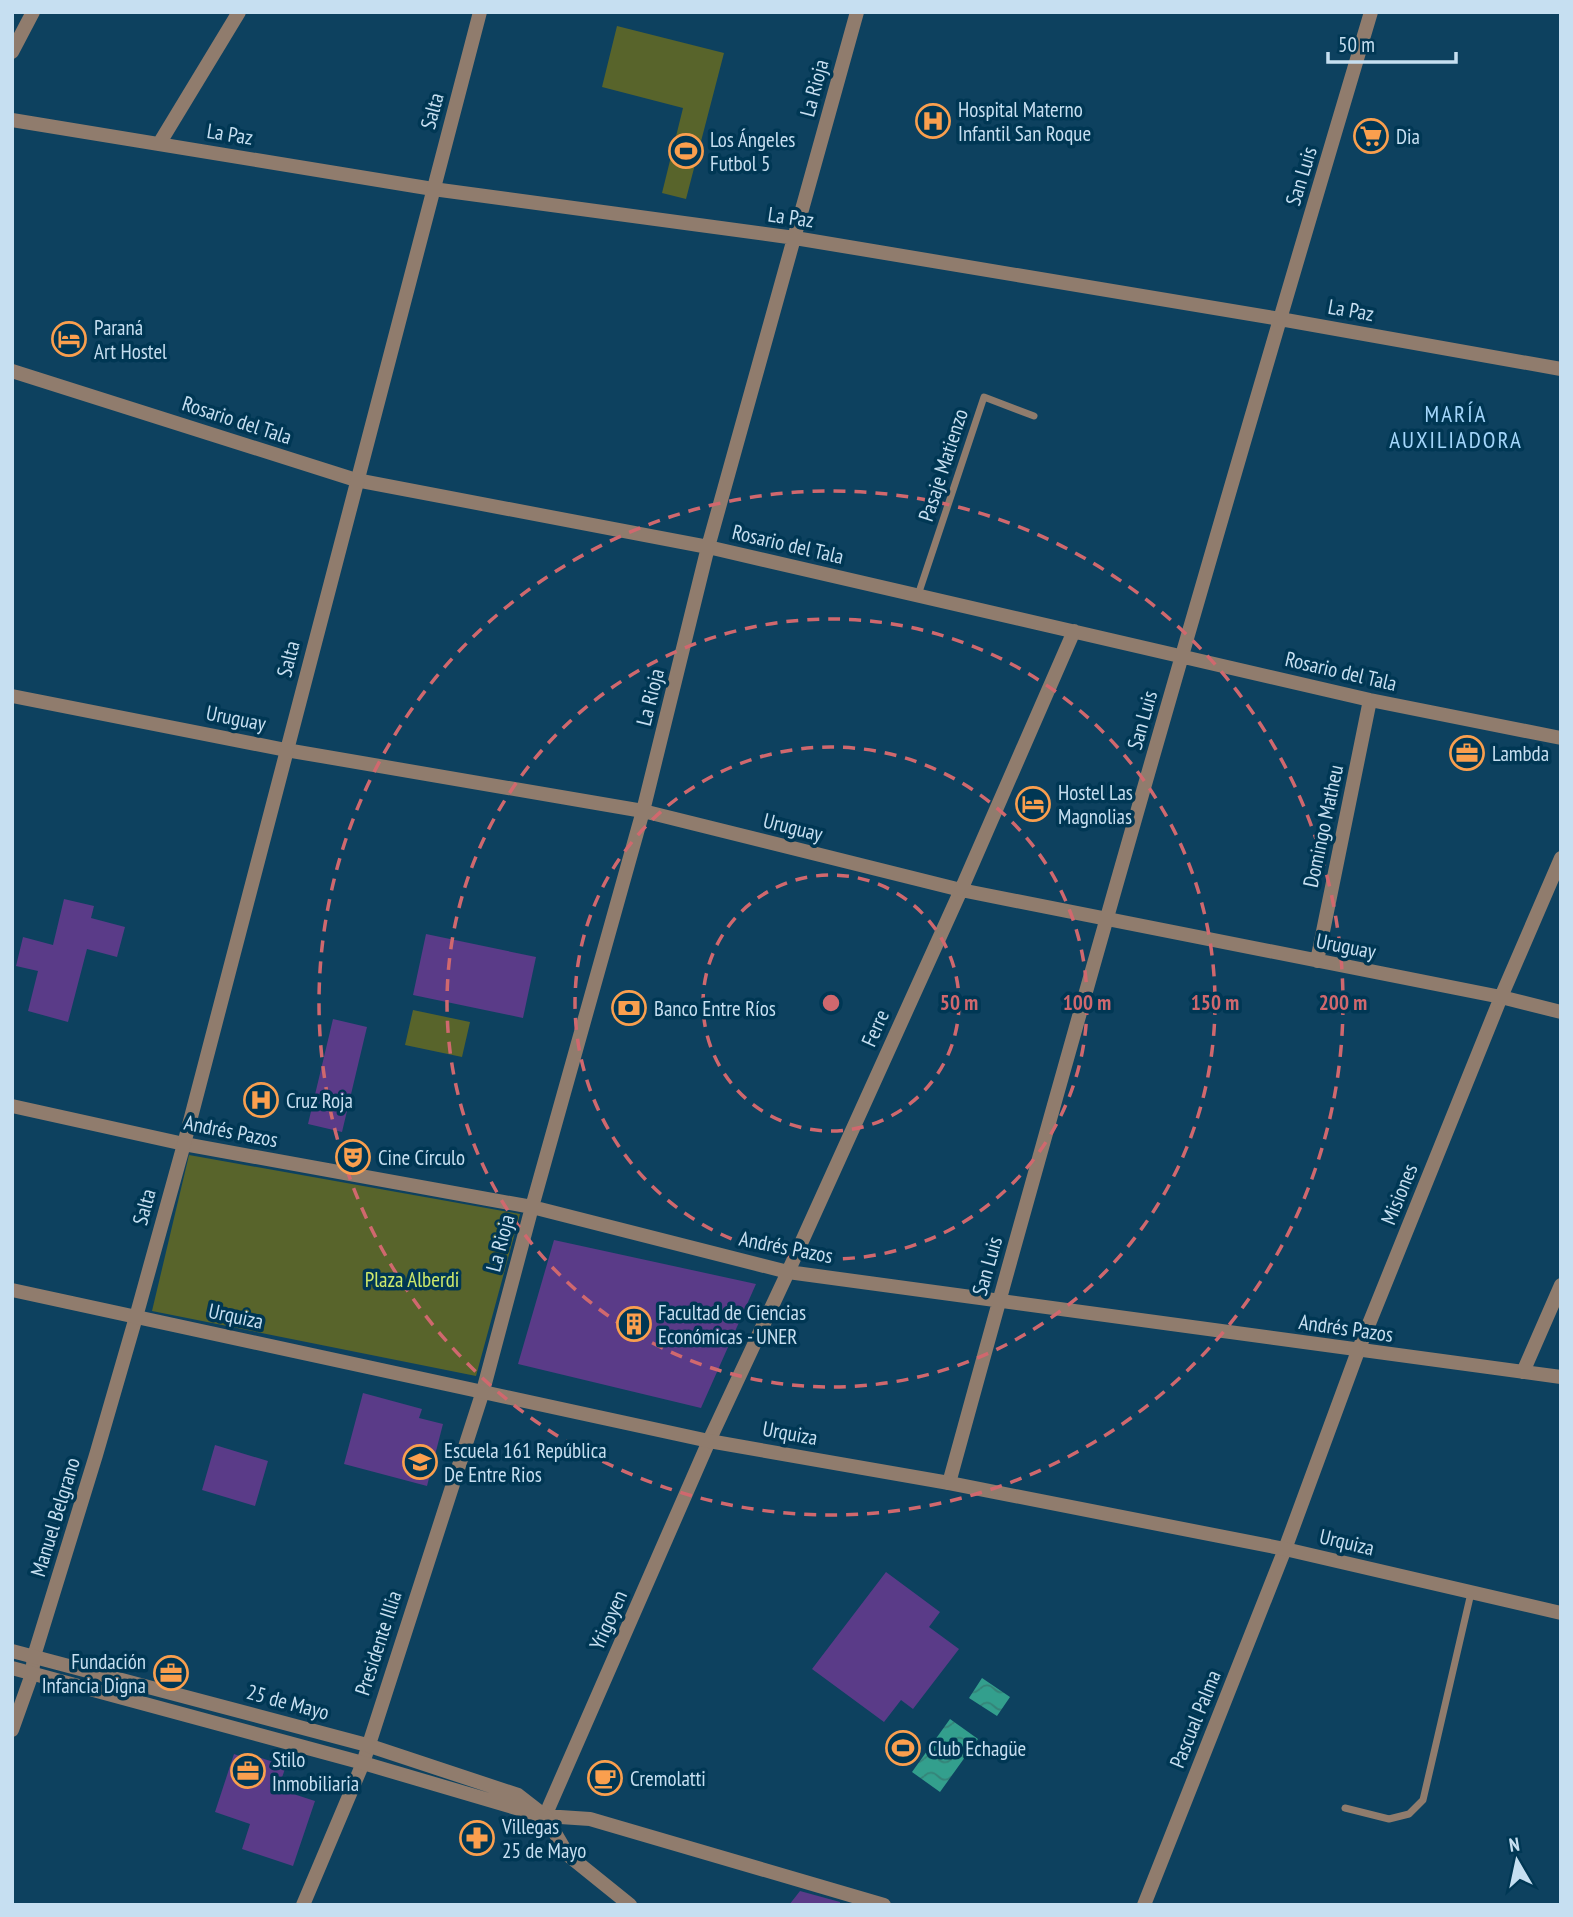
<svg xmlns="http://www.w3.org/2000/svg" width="1573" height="1917" viewBox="0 0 1573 1917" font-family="'PT Sans Narrow',sans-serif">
<defs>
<pattern id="water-waves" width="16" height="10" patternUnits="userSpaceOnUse" patternTransform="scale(1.75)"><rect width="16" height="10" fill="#339f8d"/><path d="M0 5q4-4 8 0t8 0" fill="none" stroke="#358378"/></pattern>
</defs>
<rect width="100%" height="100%" fill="#0d415f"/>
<path fill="#58642b" d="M617 26 724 53 686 199 662 193 683 108 602 87Z
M413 1010 470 1022 462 1057 405 1045Z
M189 1155 520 1214 476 1376 152 1311Z"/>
<path fill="url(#water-waves)" d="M982 1678 1010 1697 997 1716 969 1698Z
M950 1719 978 1739 940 1792 912 1772Z"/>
<path fill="#5a3b88" d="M64 899 94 906 91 918 125 927 117 957 87 949 68 1022 28 1011 38 971 16 966 23 937 53 945Z
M426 934 536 957 523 1018 413 995Z
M333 1019 367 1027 342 1132 308 1124Z
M554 1240 756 1284 701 1408 518 1364Z
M363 1393 422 1409 419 1418 443 1424 427 1486 344 1464Z
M215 1445 268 1461 255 1506 202 1490Z
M886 1572 940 1612 929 1627 959 1649 913 1709 901 1700 884 1722 812 1669Z
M234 1754 257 1762 258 1757 286 1766 278 1789 315 1801 293 1866 242 1849 250 1824 215 1812Z
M800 1891 840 1902V1905H789Z"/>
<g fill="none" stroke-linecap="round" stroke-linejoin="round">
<path stroke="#907c6d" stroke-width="7" d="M918 595 984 397 1034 416
M1345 1808 1389 1819 1409 1814 1423 1800 1471 1593"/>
<path stroke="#907c6d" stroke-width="14" d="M12 52 33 12
M12 120 433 189 795 238 1280 319 1561 369
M159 144 239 12
M12 371 356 480 708 547 1370 700 1561 738
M12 696 286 750 643 811 961 890 1501 997 1561 1012
M1317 961 1370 700
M12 1106 184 1144 532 1207 788 1272 1561 1377
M1523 1372 1561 1285
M949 1483C1084 991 1225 501 1371 12
M12 1730 32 1674 34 1656 96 1455 136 1317
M303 1905 363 1763 483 1391 532 1207 643 811 708 547 857 12
M884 1905 590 1819 545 1816 709 1441 788 1272 961 890 1074 631
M1144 1905 1285 1549 1358 1351 1501 997 1561 858"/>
<path stroke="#907c6d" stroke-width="14" d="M12 1290 709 1441 949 1483 1285 1549 1561 1613
M136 1317 184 1144 480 12
M12 1651 367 1745 518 1795 545 1816 568 1855 630 1905
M12 1668 363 1763 540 1815"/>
</g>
<g fill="none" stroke="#d0686e" stroke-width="3.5" stroke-dasharray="12 9">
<circle cx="831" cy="1003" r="128"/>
<circle cx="831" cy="1003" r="256"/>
<circle cx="831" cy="1003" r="384"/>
<circle cx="831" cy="1003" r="512"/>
</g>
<defs>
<g id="hospital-ring" transform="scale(1.75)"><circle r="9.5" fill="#003754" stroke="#fa9f4e" stroke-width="1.5"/><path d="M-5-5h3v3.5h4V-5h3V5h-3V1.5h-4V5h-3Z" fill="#fa9f4e"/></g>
<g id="supermarket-ring" transform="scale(1.75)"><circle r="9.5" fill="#003754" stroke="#fa9f4e" stroke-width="1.5"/><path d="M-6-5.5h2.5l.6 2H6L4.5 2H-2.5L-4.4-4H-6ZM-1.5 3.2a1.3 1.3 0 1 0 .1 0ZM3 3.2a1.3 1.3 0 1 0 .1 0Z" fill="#fa9f4e"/></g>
<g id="stadium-ring" transform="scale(1.75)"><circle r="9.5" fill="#003754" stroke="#fa9f4e" stroke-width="1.5"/><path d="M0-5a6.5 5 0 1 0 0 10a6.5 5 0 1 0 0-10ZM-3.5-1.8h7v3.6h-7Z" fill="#fa9f4e"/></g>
<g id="hotel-ring" transform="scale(1.75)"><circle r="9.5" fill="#003754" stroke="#fa9f4e" stroke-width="1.5"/><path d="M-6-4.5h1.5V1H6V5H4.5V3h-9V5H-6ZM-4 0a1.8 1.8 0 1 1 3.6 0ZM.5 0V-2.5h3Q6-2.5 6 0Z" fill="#fa9f4e"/></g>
<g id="office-ring" transform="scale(1.75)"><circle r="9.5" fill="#003754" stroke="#fa9f4e" stroke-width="1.5"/><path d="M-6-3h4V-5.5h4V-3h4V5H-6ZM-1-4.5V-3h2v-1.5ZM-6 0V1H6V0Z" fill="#fa9f4e"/></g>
<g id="bank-ring" transform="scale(1.75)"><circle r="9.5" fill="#003754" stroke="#fa9f4e" stroke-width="1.5"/><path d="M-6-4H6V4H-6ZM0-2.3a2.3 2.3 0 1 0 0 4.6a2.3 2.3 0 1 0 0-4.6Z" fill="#fa9f4e"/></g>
<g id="theatre-ring" transform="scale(1.75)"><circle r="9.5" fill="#003754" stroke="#fa9f4e" stroke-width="1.5"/><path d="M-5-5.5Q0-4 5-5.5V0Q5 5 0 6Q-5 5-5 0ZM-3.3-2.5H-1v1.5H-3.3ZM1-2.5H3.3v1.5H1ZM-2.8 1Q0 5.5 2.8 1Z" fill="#fa9f4e"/></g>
<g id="building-ring" transform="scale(1.75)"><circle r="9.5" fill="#003754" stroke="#fa9f4e" stroke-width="1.5"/><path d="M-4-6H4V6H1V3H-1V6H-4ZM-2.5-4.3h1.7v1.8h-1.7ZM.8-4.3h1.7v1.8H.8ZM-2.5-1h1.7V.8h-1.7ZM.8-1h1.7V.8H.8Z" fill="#fa9f4e"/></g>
<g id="school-ring" transform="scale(1.75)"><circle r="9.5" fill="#003754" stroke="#fa9f4e" stroke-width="1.5"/><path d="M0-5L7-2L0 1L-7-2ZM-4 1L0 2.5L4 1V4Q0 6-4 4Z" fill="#fa9f4e"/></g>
<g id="cafe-ring" transform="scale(1.75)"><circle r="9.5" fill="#003754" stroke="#fa9f4e" stroke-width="1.5"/><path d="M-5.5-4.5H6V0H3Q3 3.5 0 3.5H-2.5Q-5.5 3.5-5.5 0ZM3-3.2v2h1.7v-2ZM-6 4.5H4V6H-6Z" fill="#fa9f4e"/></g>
<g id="pharmacy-ring" transform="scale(1.75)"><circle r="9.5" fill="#003754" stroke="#fa9f4e" stroke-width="1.5"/><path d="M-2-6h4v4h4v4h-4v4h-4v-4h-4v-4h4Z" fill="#fa9f4e"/></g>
</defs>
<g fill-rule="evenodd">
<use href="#hospital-ring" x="933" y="121"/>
<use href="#supermarket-ring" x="1371" y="136"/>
<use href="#stadium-ring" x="686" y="151"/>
<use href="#hotel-ring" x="69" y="339"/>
<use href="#office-ring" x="1467" y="753"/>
<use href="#hotel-ring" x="1033" y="804"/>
<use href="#bank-ring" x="629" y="1008"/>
<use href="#hospital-ring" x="261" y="1100"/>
<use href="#theatre-ring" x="353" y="1157"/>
<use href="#building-ring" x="634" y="1324"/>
<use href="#school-ring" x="420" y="1462"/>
<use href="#office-ring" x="171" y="1673"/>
<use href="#stadium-ring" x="903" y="1748"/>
<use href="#office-ring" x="248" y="1771"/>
<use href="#cafe-ring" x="605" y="1778"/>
<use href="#pharmacy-ring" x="477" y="1838"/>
</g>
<g text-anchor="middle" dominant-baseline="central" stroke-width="7" stroke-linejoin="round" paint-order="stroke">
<g font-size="21" fill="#c6dff1" stroke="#003754">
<text transform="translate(814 88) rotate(-75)">La Rioja</text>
<text transform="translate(432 111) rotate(-75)">Salta</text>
<text transform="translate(230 134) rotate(9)">La Paz</text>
<text transform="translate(1301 176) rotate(-73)">San Luis</text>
<text transform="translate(791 217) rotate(8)">La Paz</text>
<text transform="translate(1351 310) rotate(10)">La Paz</text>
<text transform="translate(237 420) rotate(18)">Rosario del Tala</text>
<text transform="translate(943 465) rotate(-72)">Pasaje Matienzo</text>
<text transform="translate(788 544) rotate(13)">Rosario del Tala</text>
<text transform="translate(288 659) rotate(-76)">Salta</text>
<text transform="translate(1341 671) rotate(13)">Rosario del Tala</text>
<text transform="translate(650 697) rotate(-76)">La Rioja</text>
<text transform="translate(236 718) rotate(11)">Uruguay</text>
<text transform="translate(1142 720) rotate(-74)">San Luis</text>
<text transform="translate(1323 826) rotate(-78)">Domingo Matheu</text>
<text transform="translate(793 827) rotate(14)">Uruguay</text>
<text transform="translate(1346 946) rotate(11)">Uruguay</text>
<text transform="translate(875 1028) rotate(-66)">Ferre</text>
<text transform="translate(231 1131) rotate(11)">Andrés Pazos</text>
<text transform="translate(1399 1194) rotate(-68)">Misiones</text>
<text transform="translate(144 1207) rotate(-75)">Salta</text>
<text transform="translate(500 1243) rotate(-75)">La Rioja</text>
<text transform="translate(786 1247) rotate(11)">Andrés Pazos</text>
<text transform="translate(987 1266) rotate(-74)">San Luis</text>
<text transform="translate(236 1316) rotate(12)">Urquiza</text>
<text transform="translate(1346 1328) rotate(8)">Andrés Pazos</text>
<text transform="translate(790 1433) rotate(10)">Urquiza</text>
<text transform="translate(55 1517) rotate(-73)">Manuel Belgrano</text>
<text transform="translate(1347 1542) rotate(13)">Urquiza</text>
<text transform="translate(608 1620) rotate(-66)">Yrigoyen</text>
<text transform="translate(378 1643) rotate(-72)">Presidente Illia</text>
<text transform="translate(288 1702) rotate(15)">25 de Mayo</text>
<text transform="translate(1195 1719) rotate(-68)">Pascual Palma</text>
</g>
<g font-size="21" fill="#c6dff1" stroke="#003754" text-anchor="start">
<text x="958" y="109">Hospital Materno<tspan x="958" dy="24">Infantil San Roque</tspan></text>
<text x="1396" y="136">Dia</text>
<text x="710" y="139">Los Ángeles<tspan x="710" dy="24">Futbol 5</tspan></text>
<text x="94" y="327">Paraná<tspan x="94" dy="24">Art Hostel</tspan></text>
<text x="1492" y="753">Lambda</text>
<text x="1058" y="792">Hostel Las<tspan x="1058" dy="24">Magnolias</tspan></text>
<text x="654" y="1008">Banco Entre Ríos</text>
<text x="286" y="1100">Cruz Roja</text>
<text x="378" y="1157">Cine Círculo</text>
<text x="658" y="1312">Facultad de Ciencias<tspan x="658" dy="24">Económicas - UNER</tspan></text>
<text x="444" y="1450">Escuela 161 República<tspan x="444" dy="24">De Entre Rios</tspan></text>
<text x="146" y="1661" text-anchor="end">Fundación<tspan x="146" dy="24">Infancia Digna</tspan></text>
<text x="928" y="1748">Club Echagüe</text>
<text x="272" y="1759">Stilo<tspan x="272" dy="24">Inmobiliaria</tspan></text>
<text x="630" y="1778">Cremolatti</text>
<text x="502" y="1826">Villegas<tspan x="502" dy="24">25 de Mayo</tspan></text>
</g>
<g font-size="21" fill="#cee96b" stroke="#003754">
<text x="412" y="1279">Plaza Alberdi</text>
</g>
<g font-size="23" letter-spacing="2" fill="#a3d6fb" stroke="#003754">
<text x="1456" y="413">MARÍA<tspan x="1456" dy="26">AUXILIADORA</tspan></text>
</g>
</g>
<circle cx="831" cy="1003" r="10" fill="#d0686e" stroke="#003754" stroke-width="3.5"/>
<g font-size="21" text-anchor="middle" font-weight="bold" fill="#d0686e" stroke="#003754" stroke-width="7" stroke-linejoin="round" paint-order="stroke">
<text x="959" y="1010">50 m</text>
<text x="1087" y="1010">100 m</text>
<text x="1215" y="1010">150 m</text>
<text x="1343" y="1010">200 m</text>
</g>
<rect width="1573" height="1917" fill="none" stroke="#c6dff1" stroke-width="28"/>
<g transform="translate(1517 1861) rotate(351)" stroke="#003754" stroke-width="5" paint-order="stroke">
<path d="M0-5L12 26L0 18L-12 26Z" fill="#c6dff1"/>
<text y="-10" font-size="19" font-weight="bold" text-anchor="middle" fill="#c6dff1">N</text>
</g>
<path d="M1328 52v10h128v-10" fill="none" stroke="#c6dff1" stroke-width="3.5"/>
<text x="1338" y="52" font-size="21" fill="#c6dff1" stroke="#003754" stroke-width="5" paint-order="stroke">50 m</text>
</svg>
